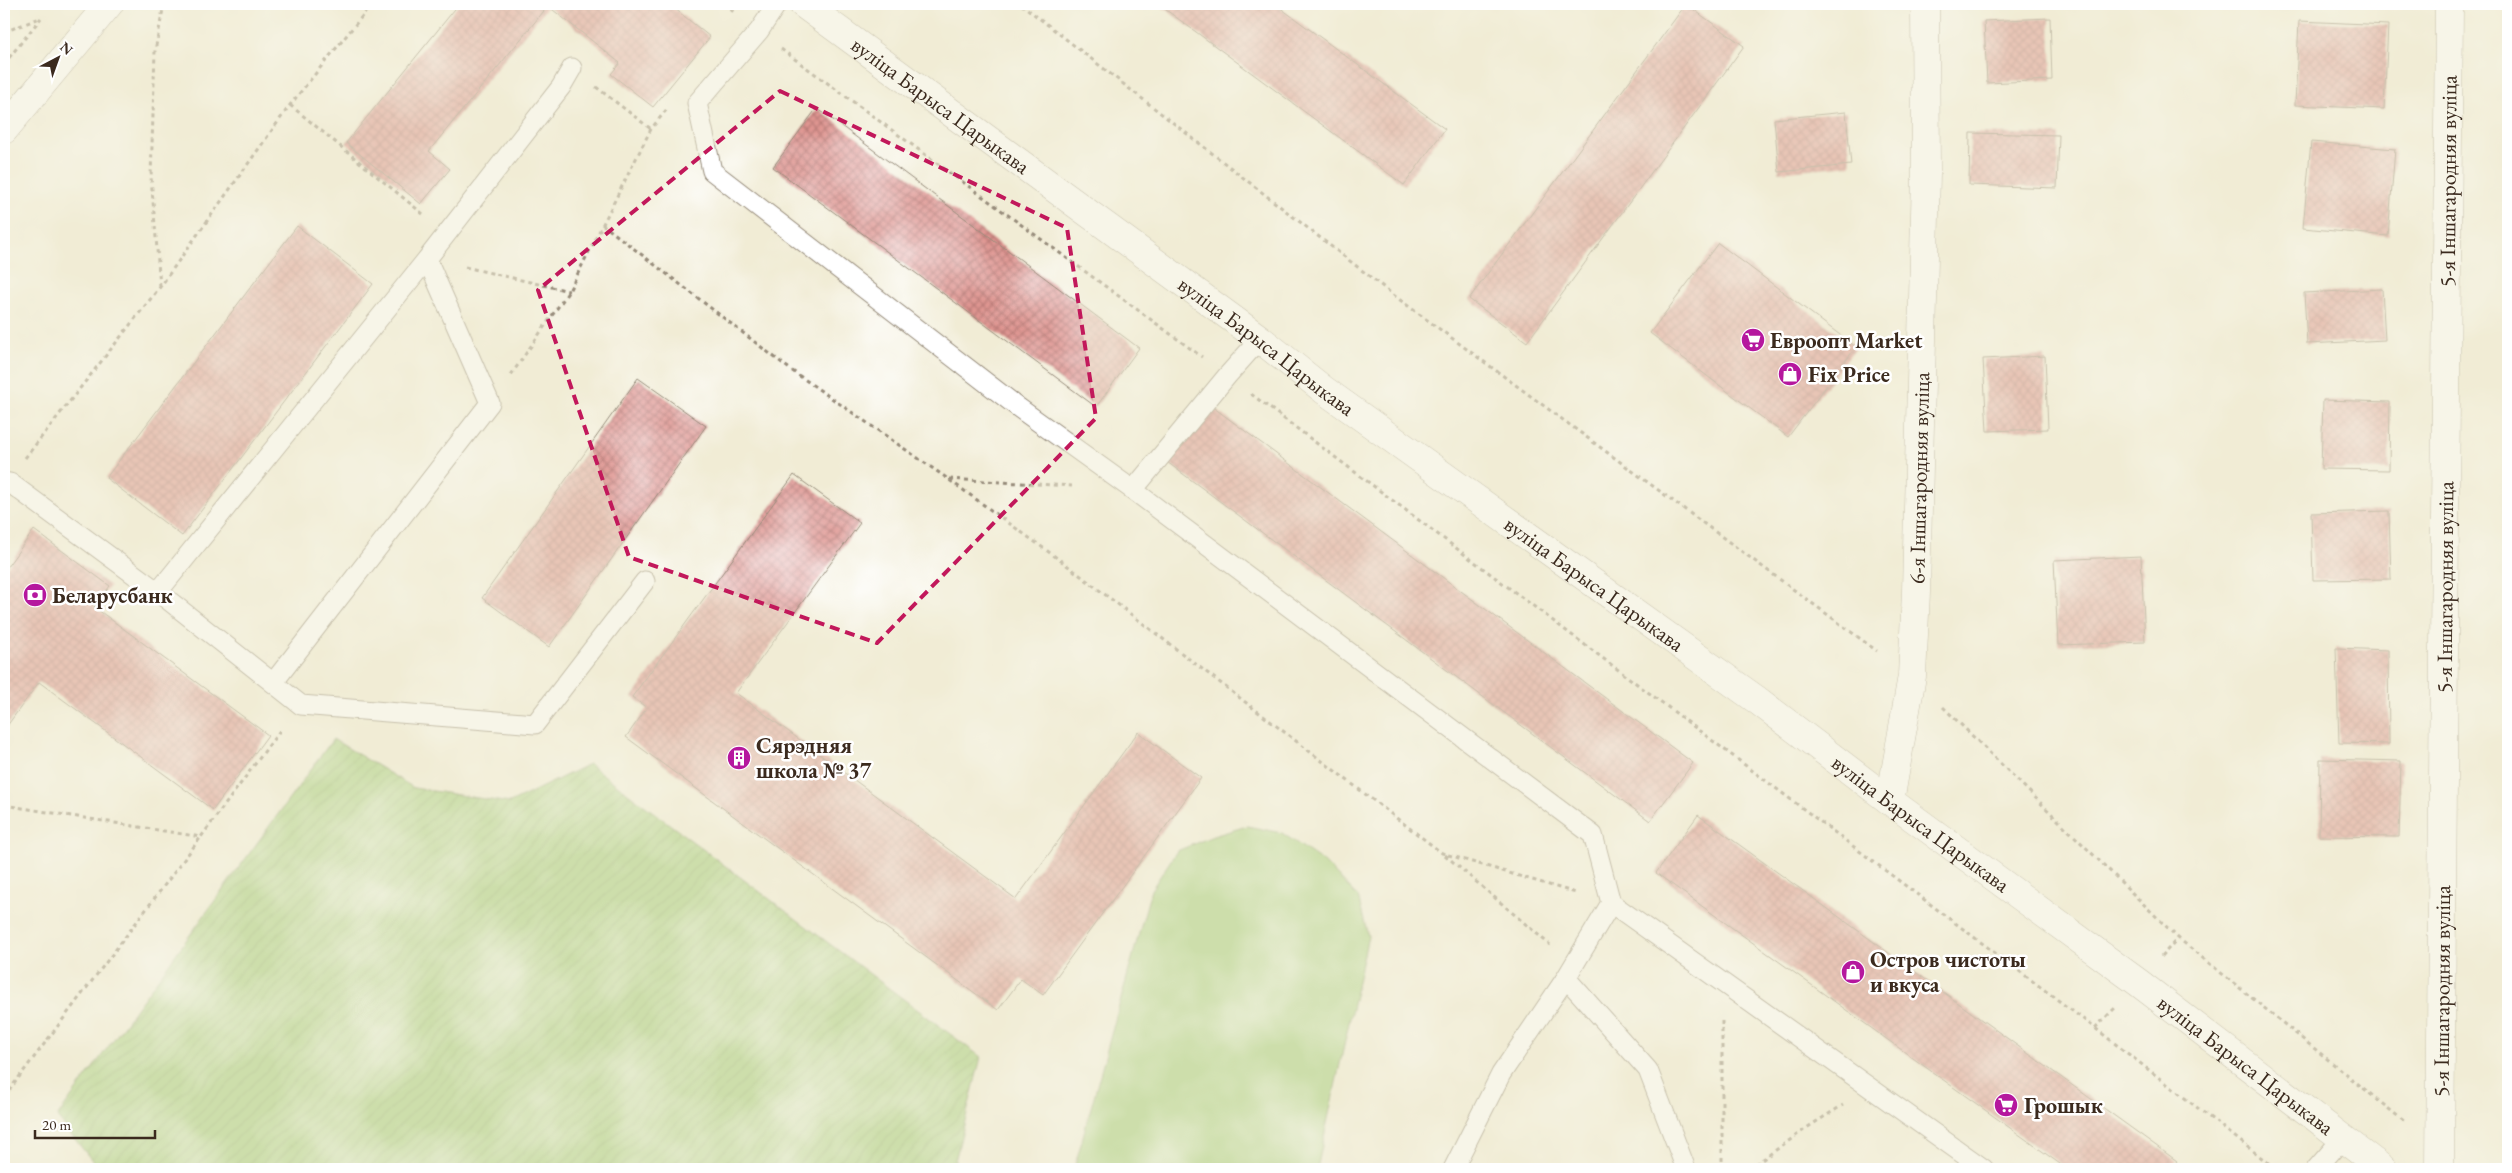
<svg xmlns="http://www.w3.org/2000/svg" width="2512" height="1173" viewBox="0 0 2512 1173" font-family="'EB Garamond',serif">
<defs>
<pattern id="garden-furrows" width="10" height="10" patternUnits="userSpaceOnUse" patternTransform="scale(1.25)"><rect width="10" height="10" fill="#a3cd79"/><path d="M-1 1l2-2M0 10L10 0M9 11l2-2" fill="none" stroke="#8db068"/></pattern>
<pattern id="building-cross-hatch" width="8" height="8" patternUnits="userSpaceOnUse" patternTransform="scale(1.25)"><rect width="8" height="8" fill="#de9490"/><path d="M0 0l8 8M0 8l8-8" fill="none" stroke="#b57975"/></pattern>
</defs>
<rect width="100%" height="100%" fill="#fff"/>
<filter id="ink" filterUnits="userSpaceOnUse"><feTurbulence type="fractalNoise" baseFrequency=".02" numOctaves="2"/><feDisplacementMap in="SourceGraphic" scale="10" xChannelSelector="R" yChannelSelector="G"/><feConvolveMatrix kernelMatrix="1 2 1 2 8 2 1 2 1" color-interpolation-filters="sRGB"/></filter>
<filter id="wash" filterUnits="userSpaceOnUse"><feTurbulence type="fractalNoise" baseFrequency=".0096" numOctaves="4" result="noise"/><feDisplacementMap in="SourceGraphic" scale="20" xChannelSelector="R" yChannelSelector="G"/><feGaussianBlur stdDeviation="1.12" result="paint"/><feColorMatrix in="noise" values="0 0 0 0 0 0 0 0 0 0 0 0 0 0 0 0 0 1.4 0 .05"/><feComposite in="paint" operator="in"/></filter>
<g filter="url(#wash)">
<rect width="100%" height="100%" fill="#f1ecd5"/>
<path fill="url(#garden-furrows)" stroke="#6f7c4c" d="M333 739 414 788 510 803 589 764 981 1057 953 1169H99L57 1117Z"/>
<path fill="#a3cd79" stroke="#6f7c4c" d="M1247 826 1282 833 1324 862 1358 897 1368 936 1317 1169H1074L1151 890 1177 851 1213 836Z"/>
<g id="blocks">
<path fill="url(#building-cross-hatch)" d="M459 4H669L710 37 653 107 611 74 620 63 548 6 429 151 450 169 421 204 346 143Z
M1158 4H1275L1445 129 1404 185Z
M1686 4 1744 46 1527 342 1469 299Z
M2050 18 2052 80 1987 83 1984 21Z
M2299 21 2388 25 2384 109 2295 105Z
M817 108 1139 348 1096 407 773 167Z
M1846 112 1851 165 1779 172 1774 119Z
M1970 133 2059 135 2057 188 1969 185Z
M2311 142 2395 149 2388 236 2303 228Z
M297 226 373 284 182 536 106 478Z
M1718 243 1856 347 1788 437 1650 333Z
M2382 289 2385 340 2307 344 2304 293Z
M2045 356 2048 429 1987 431 1983 359Z
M638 378 706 426 549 647 482 598Z
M2323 400 2390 402 2389 470 2321 469Z
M1210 405 1693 763 1650 821 1167 462Z
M794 475 860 523 736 693 1016 899 1138 732 1201 778 1043 995 1021 979 998 1010 626 737 647 708 632 697Z
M2389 511 2391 579 2313 580 2311 513Z
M34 530 110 586 94 607 268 735 213 810 39 682 4 730V571Z
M2141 556 2145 642 2058 645 2054 560Z
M2336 648 2388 650 2389 744 2339 743Z
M2320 759 2401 761 2399 837 2319 836Z
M1698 815 2177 1161 2171 1169H2067L1656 873Z"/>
</g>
</g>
<g filter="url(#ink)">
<use href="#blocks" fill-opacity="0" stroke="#968b7a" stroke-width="1"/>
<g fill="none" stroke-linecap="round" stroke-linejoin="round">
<g stroke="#968b7a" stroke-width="21">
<path id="service" d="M777 4 759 31 697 103 712 171 1019 408 1133 490 1593 835 1611 903 1984 1169
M4 482 10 483 158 592 301 705 535 724 645 581
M1133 490 1227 376 1260 339
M158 592 427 259
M273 683 490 403 427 259 561 87 572 68
M1611 903 1566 978 1648 1070 1686 1169
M1453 1169 1501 1074 1566 978
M2316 1169 2343 1138"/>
</g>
<g stroke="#968b7a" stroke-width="29">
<g id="minor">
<path id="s1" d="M1890 801 1912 676 1916 592 1926 173 1925 4"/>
<path id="s2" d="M2440 1169 2449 4"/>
</g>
</g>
<g stroke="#968b7a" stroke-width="29">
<g id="secondary">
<path id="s3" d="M803 4 1260 339 1324 390 1757 700 1890 801 2139 983 2383 1169"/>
<path d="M4 130 109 4"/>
</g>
</g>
<path stroke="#968b7a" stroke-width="3" stroke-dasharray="4 4" stroke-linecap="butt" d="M724 4 735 13
M1021 4 1396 297 1877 651
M4 32 40 18
M781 49 1202 357
M4 64 41 18
M596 87 651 129
M290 105 423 214
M602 224 791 370 948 479 1064 563 1442 853 1576 893
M465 267 569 291
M160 286 151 177 155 51 164 4
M511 375 569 291 651 129 667 109
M1251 394 2095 1028 2276 1169
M25 458 160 287 290 105 372 4
M949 479 1072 486
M1943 707 2178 938
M4 805 201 837 281 729
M1445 855 1550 945
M2161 957 2178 938 2405 1122
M2095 1028 2115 1008
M4 1097 201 837
M1722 1169V1021
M1749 1169 1811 1125 1843 1105"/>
<use href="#service" stroke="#fff" stroke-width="19"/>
<use href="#minor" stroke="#fff" stroke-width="28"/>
<use href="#secondary" stroke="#fff" stroke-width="28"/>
</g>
</g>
<path d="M0 0H2512V1173H0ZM780 91 1067 228 1096 418 877 643 629 557 538 290Z" fill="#f1ecd5" fill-opacity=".55" fill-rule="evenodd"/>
<path fill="none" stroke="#c2185b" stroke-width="4" stroke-dasharray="10 6" stroke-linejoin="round" d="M780 91 1067 228 1096 418 877 643 629 557 538 290Z"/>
<defs>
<g id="supermarket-disc" transform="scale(1.25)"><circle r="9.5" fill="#b5179e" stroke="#fff"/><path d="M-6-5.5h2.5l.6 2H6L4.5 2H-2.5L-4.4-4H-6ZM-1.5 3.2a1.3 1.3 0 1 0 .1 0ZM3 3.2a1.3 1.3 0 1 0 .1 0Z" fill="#fff"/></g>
<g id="shop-disc" transform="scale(1.25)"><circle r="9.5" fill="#b5179e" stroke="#fff"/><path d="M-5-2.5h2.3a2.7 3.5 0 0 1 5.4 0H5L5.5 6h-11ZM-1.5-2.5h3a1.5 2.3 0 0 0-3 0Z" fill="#fff"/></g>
<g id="bank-disc" transform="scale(1.25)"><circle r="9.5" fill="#b5179e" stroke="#fff"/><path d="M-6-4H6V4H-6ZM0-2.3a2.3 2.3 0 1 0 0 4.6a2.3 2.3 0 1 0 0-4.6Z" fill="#fff"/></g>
<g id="building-disc" transform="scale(1.25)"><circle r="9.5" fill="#b5179e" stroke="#fff"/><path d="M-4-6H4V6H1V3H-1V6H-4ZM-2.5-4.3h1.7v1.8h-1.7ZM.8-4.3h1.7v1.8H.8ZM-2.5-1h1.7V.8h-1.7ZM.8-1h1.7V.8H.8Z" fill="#fff"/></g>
</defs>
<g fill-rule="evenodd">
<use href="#supermarket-disc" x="1753" y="340"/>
<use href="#shop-disc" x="1790" y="374"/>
<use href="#bank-disc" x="35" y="595"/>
<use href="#building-disc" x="739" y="758"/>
<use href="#shop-disc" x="1853" y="972"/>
<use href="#supermarket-disc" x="2006" y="1105"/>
</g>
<g text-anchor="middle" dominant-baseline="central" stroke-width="5" stroke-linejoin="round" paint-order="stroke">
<g font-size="22" fill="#3b2a1e" stroke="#fff">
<text stroke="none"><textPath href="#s3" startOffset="171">вуліца Барыса Царыкава</textPath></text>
<text stroke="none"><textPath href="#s2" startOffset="988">5-я Іншагародняя вуліца</textPath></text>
<text stroke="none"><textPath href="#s3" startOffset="576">вуліца Барыса Царыкава</textPath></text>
<text stroke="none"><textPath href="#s1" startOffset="325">6-я Іншагародняя вуліца</textPath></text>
<text stroke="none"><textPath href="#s3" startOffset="981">вуліца Барыса Царыкава</textPath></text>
<text stroke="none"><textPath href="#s2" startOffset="582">5-я Іншагародняя вуліца</textPath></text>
<text stroke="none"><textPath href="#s3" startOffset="1386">вуліца Барыса Царыкава</textPath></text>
<text stroke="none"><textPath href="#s2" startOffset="178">5-я Іншагародняя вуліца</textPath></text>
<text stroke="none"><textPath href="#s3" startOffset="1791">вуліца Барыса Царыкава</textPath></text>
</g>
<g font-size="22" font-weight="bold" fill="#3b2a1e" stroke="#fff" text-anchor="start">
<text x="1770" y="340">Евроопт Market</text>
<text x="1808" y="374">Fix Price</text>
<text x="52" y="595">Беларусбанк</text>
<text x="756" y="745">Сярэдняя<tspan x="756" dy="25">школа № 37</tspan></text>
<text x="1870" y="959">Остров чистоты<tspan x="1870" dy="25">и вкуса</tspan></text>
<text x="2024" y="1105">Грошык</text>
</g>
</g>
<rect width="2512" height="1173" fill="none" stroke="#fff" stroke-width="20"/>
<g transform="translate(58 58) rotate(41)" stroke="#ffffff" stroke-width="4" paint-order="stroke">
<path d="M0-4L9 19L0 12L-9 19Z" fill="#3b2a1e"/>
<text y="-8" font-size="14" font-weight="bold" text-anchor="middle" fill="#3b2a1e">N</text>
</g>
<path d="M35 1130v8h120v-8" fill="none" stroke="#3b2a1e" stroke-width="2.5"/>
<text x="42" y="1130" font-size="15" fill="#3b2a1e" stroke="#ffffff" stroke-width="4" paint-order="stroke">20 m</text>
</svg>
